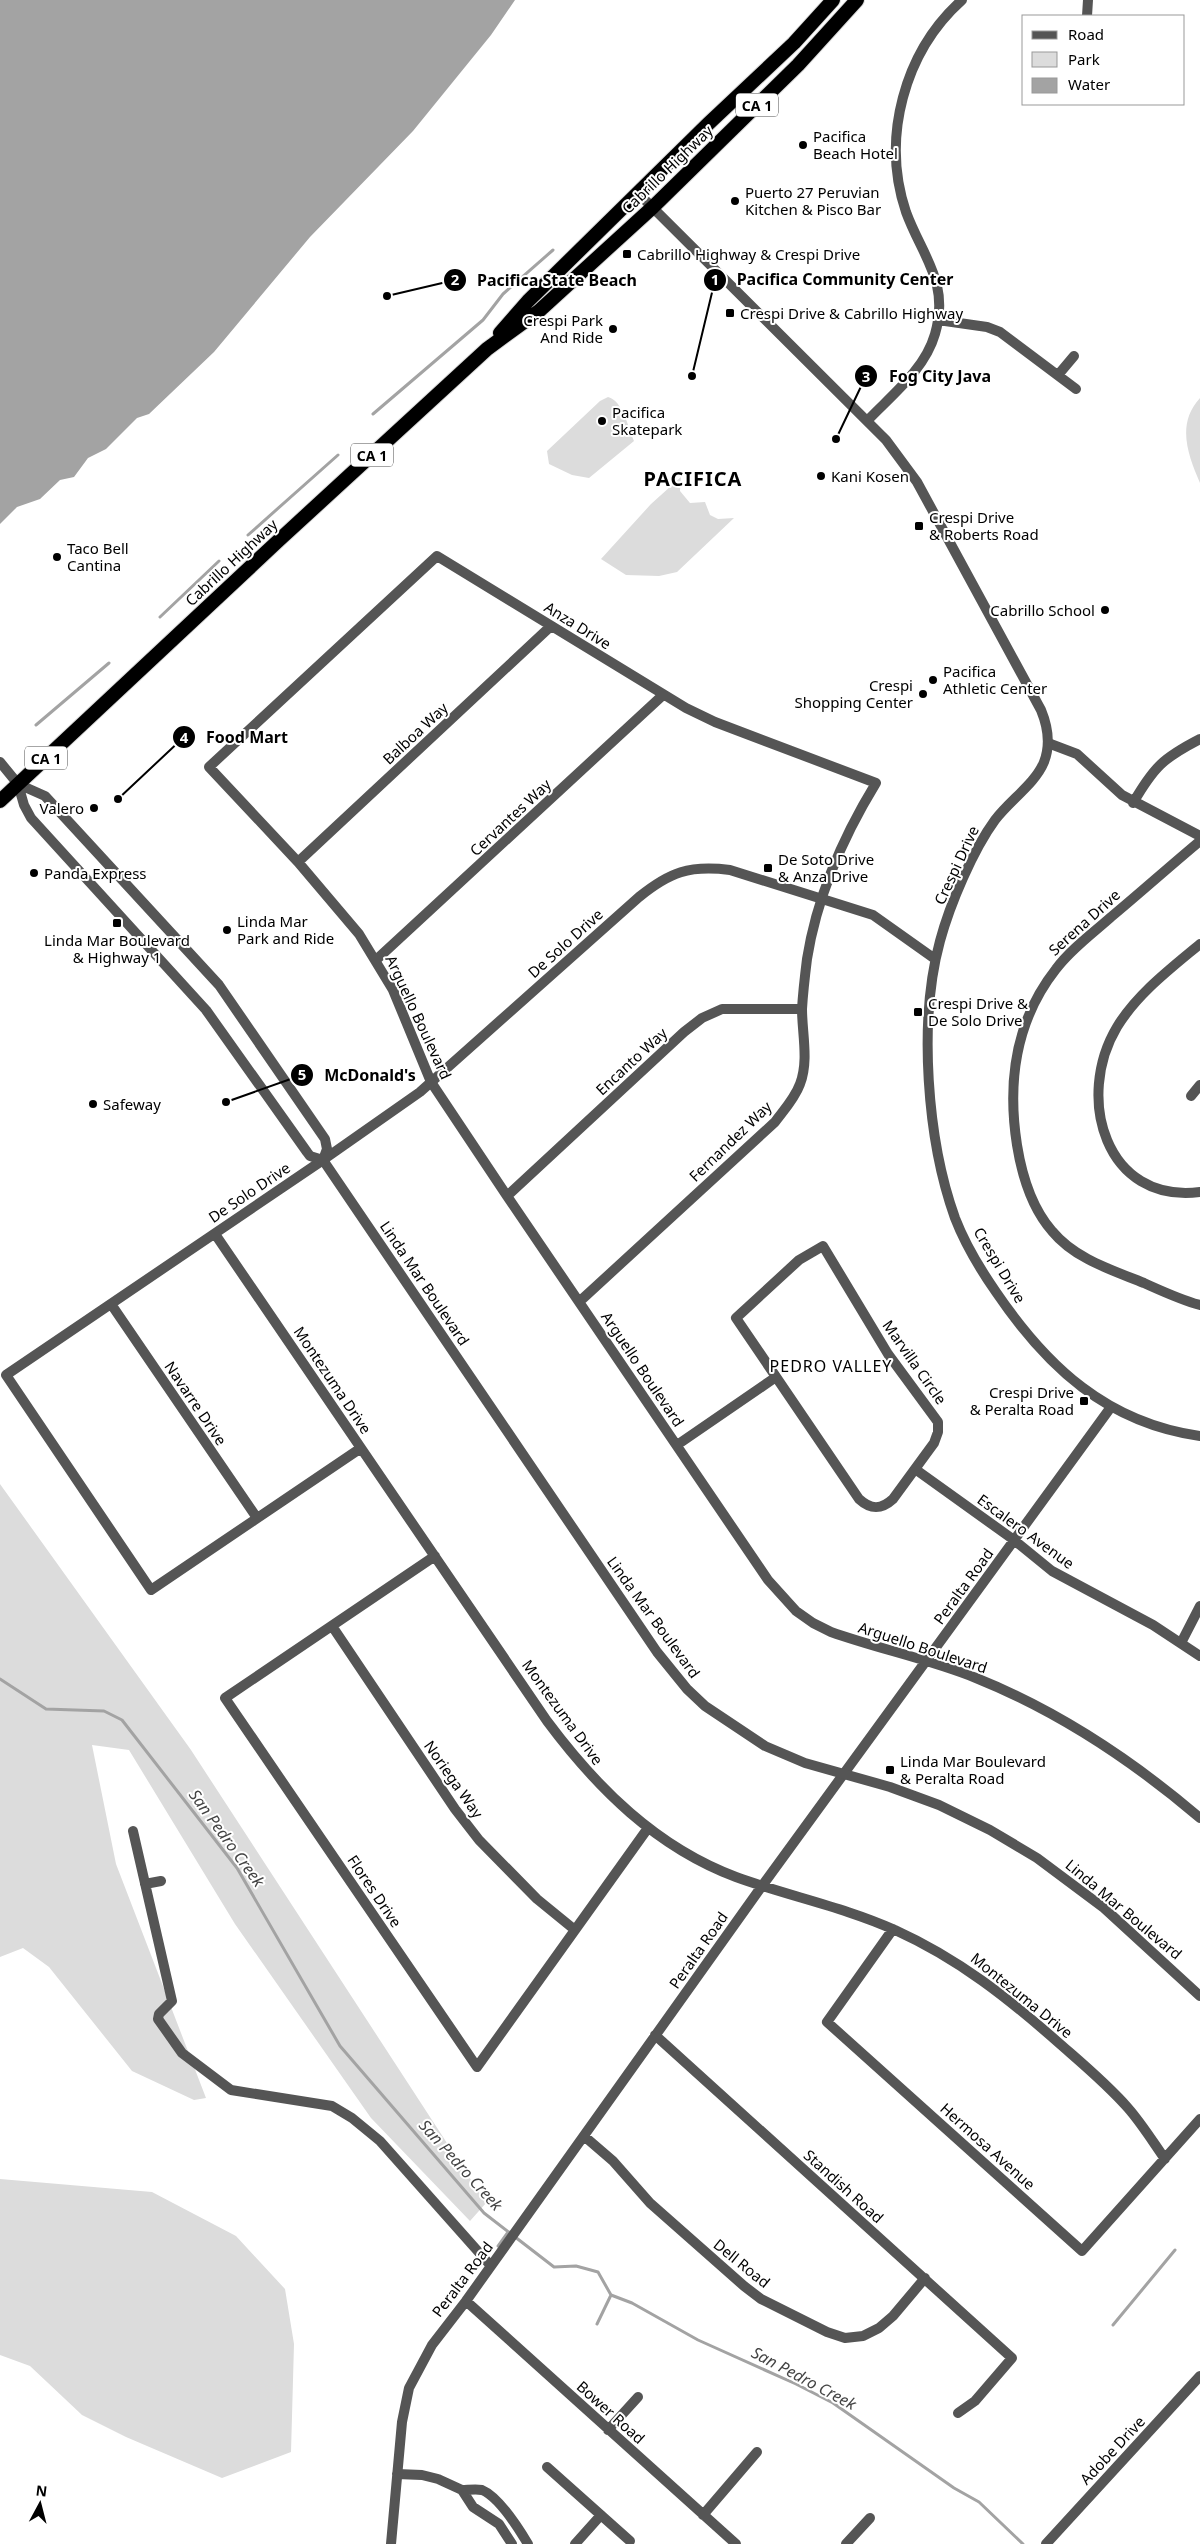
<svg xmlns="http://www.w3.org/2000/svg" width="1200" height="2544" viewBox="0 0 1200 2544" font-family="'Noto Sans',sans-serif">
<rect width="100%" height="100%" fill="#fff"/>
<path fill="#dcdcdc" d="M608 397C623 401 628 427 634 441L589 478 572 475 549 464 547 451 600 401Z
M1200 398V483C1188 455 1176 424 1200 398Z
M681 477 680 491 690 503 705 502 710 515 718 519 734 518 677 572 659 576 626 575 601 559 651 504Z
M0 1484 191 1750 486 2203 470 2221 371 2118 235 1924 129 1750 92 1745 116 1864 206 2098 194 2100 132 2071 49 1967 23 1948 0 1957Z
M0 2179 152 2192 236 2236 285 2289 294 2344 291 2452 222 2478 126 2437 82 2415 30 2366 0 2355Z"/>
<path fill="#a3a3a3" d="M0 0H515L491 35 413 131 310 237 214 352 149 414 137 418 106 449 88 458 74 477 60 480 40 499 17 507 0 524Z"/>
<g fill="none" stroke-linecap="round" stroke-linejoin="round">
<path stroke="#a3a3a3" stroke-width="3" d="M373 414 483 320 503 294 553 250
M248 535 338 455
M160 617 219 561
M36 725 109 663
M0 1679 46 1709 104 1711 122 1720 237 1868 340 2046 484 2213 554 2267 576 2266 598 2272 611 2295 632 2303 698 2340 796 2384 833 2403 954 2488 979 2502 1023 2544
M498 2246 508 2232
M597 2324 611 2295
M1113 2325 1175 2250"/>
<g stroke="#dbdbdb" stroke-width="16">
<path id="trunk" d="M500 333 528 301 708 124 794 43 833 0
M0 801 278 541 487 349 539 311 653 207 798 65 857 0"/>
</g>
<path stroke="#555" stroke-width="10" d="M1087 16 1088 0
M938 320 987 327 1000 332 1076 389
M1058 375 1074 356
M868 420C893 394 925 369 935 334 950 282 922 256 906 212 881 138 904 52 962 0
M1048 743 1077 754 1122 795 1200 836
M1133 803C1154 767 1163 758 1200 739
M1200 841C1170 866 1141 892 1111 917 1092 934 1071 949 1056 969 1015 1021 1007 1081 1017 1145 1022 1176 1031 1207 1052 1231 1075 1259 1112 1270 1144 1283 1162 1291 1181 1300 1200 1305
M298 862 551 626
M1200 944C1170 969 1137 994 1117 1027 1075 1097 1105 1204 1200 1192
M376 960 663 695
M1191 1096 1200 1085
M323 1160 6 1375 151 1590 361 1448
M507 1196 684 1032 702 1018 722 1009H802
M215 1234 547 1721C597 1788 656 1847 736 1877 788 1896 844 1907 895 1930 959 1959 1008 1998 1060 2044 1084 2065 1108 2085 1128 2108 1142 2124 1153 2142 1165 2159
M823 1246 888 1354 938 1422V1432L934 1443 893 1499C881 1510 871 1510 859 1499L736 1318 799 1260Z
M579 1302 775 1122C784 1110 795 1098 800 1084 809 1061 802 1033 802 1009 803 992 805 975 807 959 817 896 843 837 876 783L715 722 686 708 437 556 209 767 298 862 359 934 393 990 431 1082 507 1196 768 1580 796 1611 813 1623 831 1632C879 1649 929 1659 976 1678 1058 1711 1132 1760 1200 1818
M111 1304 257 1518
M677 1445 776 1377
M915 1469 1014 1540 1052 1571 1153 1625 1200 1656
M435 1556 225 1698 477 2067 648 1828
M332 1626 455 1809 479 1840 537 1899 575 1930
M1181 1643 1200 1606
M133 1831 172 2001 159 2014 158 2019 182 2053 231 2090 332 2106 352 2118 380 2141 491 2266
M145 1884 161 1881
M893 1929 827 2022 1082 2251 1200 2119
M655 2035 1012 2358 975 2401 958 2413
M584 2136 613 2161 650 2203 744 2286 761 2299 827 2332 845 2338 863 2336 879 2328 893 2316 925 2278
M466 2301 736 2544
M608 2430 638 2397
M547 2467 630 2541
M397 2474 422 2475 438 2479 462 2490 473 2507 499 2524 512 2544
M462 2490C467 2490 477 2489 482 2490 499 2497 519 2529 528 2544
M703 2515 757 2452
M391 2544 402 2422 409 2388 432 2345 466 2301 762 1886 1111 1407
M575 2544 601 2515
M846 2544 870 2518
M1046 2544 1200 2376"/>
<path stroke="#555" stroke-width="10" d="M638 193 886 440 917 482 1041 710C1048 727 1051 744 1044 762 1035 784 1010 800 995 820 973 850 950 904 940 941 918 1021 927 1140 955 1218 965 1244 980 1269 996 1292 1047 1367 1107 1423 1200 1436
M0 762 18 784 24 805 31 818 206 1010 307 1152 310 1156 323 1160 657 1652 687 1689 705 1706 765 1746 805 1763 890 1787 939 1805 990 1830 1037 1858 1104 1908 1200 1996
M18 784 45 796 219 985 325 1139 327 1149 323 1160
M323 1160 420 1092 639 897C670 872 689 865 730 870L873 915 935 959"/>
<use href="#trunk" stroke="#000" stroke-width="14"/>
</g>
<g fill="#000" stroke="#fff" stroke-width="2">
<circle cx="803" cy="145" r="5"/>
<circle cx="735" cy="201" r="5"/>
<rect x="622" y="249" width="10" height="10" rx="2.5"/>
<rect x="725" y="308" width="10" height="10" rx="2.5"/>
<circle cx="613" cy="329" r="5"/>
<circle cx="602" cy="421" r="5"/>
<circle cx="821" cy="476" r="5"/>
<rect x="914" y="521" width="10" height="10" rx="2.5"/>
<circle cx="57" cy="557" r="5"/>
<circle cx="1105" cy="610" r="5"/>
<circle cx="933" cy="680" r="5"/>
<circle cx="923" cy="694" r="5"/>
<circle cx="94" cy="808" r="5"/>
<rect x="763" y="863" width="10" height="10" rx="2.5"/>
<circle cx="34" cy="873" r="5"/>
<rect x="112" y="918" width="10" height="10" rx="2.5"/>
<circle cx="227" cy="930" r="5"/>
<rect x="913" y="1007" width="10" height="10" rx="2.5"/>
<circle cx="93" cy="1104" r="5"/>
<rect x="1079" y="1396" width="10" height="10" rx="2.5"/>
<rect x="885" y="1765" width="10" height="10" rx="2.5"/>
</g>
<g text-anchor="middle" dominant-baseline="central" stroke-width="4" stroke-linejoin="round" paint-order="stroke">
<g fill="#fff" stroke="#4c4c4c" stroke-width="1">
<rect x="736" y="93.5" width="42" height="23" rx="4"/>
<rect x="351" y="443.5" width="42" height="23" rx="4"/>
<rect x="25" y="746.5" width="42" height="23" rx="4"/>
</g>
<g font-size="14" font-weight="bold" fill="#000">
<text x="757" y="105">CA 1</text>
<text x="372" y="455">CA 1</text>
<text x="46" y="758">CA 1</text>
</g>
<g font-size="15" fill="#000" stroke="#fff" text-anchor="start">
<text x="813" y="136">Pacifica<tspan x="813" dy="17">Beach Hotel</tspan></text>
<text x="745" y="192">Puerto 27 Peruvian<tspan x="745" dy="17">Kitchen &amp; Pisco Bar</tspan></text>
<text x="637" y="254">Cabrillo Highway &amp; Crespi Drive</text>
<text x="740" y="313">Crespi Drive &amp; Cabrillo Highway</text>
<text x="603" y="320" text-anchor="end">Crespi Park<tspan x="603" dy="17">And Ride</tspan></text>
<text x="612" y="412">Pacifica<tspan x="612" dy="17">Skatepark</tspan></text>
<text x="831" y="476">Kani Kosen</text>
<text x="929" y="517">Crespi Drive<tspan x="929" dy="17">&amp; Roberts Road</tspan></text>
<text x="67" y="548">Taco Bell<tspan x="67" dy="17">Cantina</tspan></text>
<text x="1095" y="610" text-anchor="end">Cabrillo School</text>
<text x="943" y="671">Pacifica<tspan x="943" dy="17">Athletic Center</tspan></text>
<text x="913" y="685" text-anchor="end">Crespi<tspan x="913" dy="17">Shopping Center</tspan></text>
<text x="84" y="808" text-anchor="end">Valero</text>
<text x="778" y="859">De Soto Drive<tspan x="778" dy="17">&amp; Anza Drive</tspan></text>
<text x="44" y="873">Panda Express</text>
<text x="237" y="921">Linda Mar<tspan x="237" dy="17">Park and Ride</tspan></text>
<text x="117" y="940" text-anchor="middle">Linda Mar Boulevard<tspan x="117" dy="17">&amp; Highway 1</tspan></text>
<text x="928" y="1003">Crespi Drive &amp;<tspan x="928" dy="17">De Solo Drive</tspan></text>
<text x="103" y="1104">Safeway</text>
<text x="1074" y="1392" text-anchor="end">Crespi Drive<tspan x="1074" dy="17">&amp; Peralta Road</tspan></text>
<text x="900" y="1761">Linda Mar Boulevard<tspan x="900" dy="17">&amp; Peralta Road</tspan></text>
</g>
<g font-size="15" fill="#000" stroke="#fff">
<text transform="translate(667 169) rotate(-44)">Cabrillo Highway</text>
<text transform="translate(231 562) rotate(-43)">Cabrillo Highway</text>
<text transform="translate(578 625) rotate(32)">Anza Drive</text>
<text transform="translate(415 733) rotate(-43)">Balboa Way</text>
<text transform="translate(510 817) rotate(-43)">Cervantes Way</text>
<text transform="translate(956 865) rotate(-65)">Crespi Drive</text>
<text transform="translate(1084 922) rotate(-42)">Serena Drive</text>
<text transform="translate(565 943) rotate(-42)">De Solo Drive</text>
<text transform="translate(419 1017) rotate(65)">Arguello Boulevard</text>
<text transform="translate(631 1061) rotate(-43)">Encanto Way</text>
<text transform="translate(730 1141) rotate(-44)">Fernandez Way</text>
<text transform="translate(249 1192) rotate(-34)">De Solo Drive</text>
<text transform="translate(1000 1265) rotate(59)">Crespi Drive</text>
<text transform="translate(425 1283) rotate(56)">Linda Mar Boulevard</text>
<text transform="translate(915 1362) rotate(55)">Marvilla Circle</text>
<text transform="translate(643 1369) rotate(56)">Arguello Boulevard</text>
<text transform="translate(333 1380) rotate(56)">Montezuma Drive</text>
<text transform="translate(196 1403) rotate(56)">Navarre Drive</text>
<text transform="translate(1026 1531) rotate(36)">Escalero Avenue</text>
<text transform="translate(963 1586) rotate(-54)">Peralta Road</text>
<text transform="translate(654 1617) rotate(54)">Linda Mar Boulevard</text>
<text transform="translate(923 1647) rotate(18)">Arguello Boulevard</text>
<text transform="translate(563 1712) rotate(54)">Montezuma Drive</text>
<text transform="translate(454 1779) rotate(55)">Noriega Way</text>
<text transform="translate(375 1891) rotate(56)">Flores Drive</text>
<text transform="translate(1124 1909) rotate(40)">Linda Mar Boulevard</text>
<text transform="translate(698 1950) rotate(-55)">Peralta Road</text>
<text transform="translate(1022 1995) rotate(39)">Montezuma Drive</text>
<text transform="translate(988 2146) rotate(42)">Hermosa Avenue</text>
<text transform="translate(844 2186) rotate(42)">Standish Road</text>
<text transform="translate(742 2263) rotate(39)">Dell Road</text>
<text transform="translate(462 2279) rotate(-53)">Peralta Road</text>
<text transform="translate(611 2412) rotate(42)">Bower Road</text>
<text transform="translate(1112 2450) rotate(-47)">Adobe Drive</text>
</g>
<g font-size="16" letter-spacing="1" fill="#000" stroke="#fff">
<text x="831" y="1366">PEDRO VALLEY</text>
</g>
<g font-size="16" font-style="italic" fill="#444" stroke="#fff">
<text transform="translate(227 1838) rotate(54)">San Pedro Creek</text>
<text transform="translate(461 2165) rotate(48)">San Pedro Creek</text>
<text transform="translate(804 2378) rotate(28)">San Pedro Creek</text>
</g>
<g font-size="20" font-weight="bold" letter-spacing="1" fill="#000" stroke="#fff">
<text x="693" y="478">PACIFICA</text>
</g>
</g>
<path fill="none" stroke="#000" stroke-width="2" d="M692 376L715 280M387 296L455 280M836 439L866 376M118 799L184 737M226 1102L302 1075"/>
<g fill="#000" stroke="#fff" stroke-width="2">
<circle cx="692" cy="376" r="5"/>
<circle cx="387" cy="296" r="5"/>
<circle cx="836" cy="439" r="5"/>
<circle cx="118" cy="799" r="5"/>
<circle cx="226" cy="1102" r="5"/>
<circle cx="715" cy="280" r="12"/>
<circle cx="455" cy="280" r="12"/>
<circle cx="866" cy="376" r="12"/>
<circle cx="184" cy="737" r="12"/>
<circle cx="302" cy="1075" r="12"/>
</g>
<g font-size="15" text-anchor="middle" font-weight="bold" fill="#fff">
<text x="715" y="285">1</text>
<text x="455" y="285">2</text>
<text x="866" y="382">3</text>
<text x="184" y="743">4</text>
<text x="302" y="1080">5</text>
</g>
<g font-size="16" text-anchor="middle" font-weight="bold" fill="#000" stroke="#fff" stroke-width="4" stroke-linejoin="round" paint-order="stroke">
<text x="845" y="285">Pacifica Community Center</text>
<text x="557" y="286">Pacifica State Beach</text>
<text x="940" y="382">Fog City Java</text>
<text x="247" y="743">Food Mart</text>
<text x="370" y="1081">McDonald's</text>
</g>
<rect x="1022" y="15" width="162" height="90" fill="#ffffff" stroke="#999999"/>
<rect x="1032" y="31" width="25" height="8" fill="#555555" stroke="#999999"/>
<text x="1068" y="40" font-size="15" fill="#000000">Road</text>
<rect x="1032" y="52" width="25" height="15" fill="#dcdcdc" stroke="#999999"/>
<text x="1068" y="65" font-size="15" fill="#000000">Park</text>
<rect x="1032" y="78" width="25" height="15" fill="#a3a3a3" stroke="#999999"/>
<text x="1068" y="90" font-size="15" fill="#000000">Water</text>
<g transform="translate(40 2504) rotate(7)" stroke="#ffffff" stroke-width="4" paint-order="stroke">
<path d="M0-4L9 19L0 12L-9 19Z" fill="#000000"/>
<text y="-8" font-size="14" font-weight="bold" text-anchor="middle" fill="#000000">N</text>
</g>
</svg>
